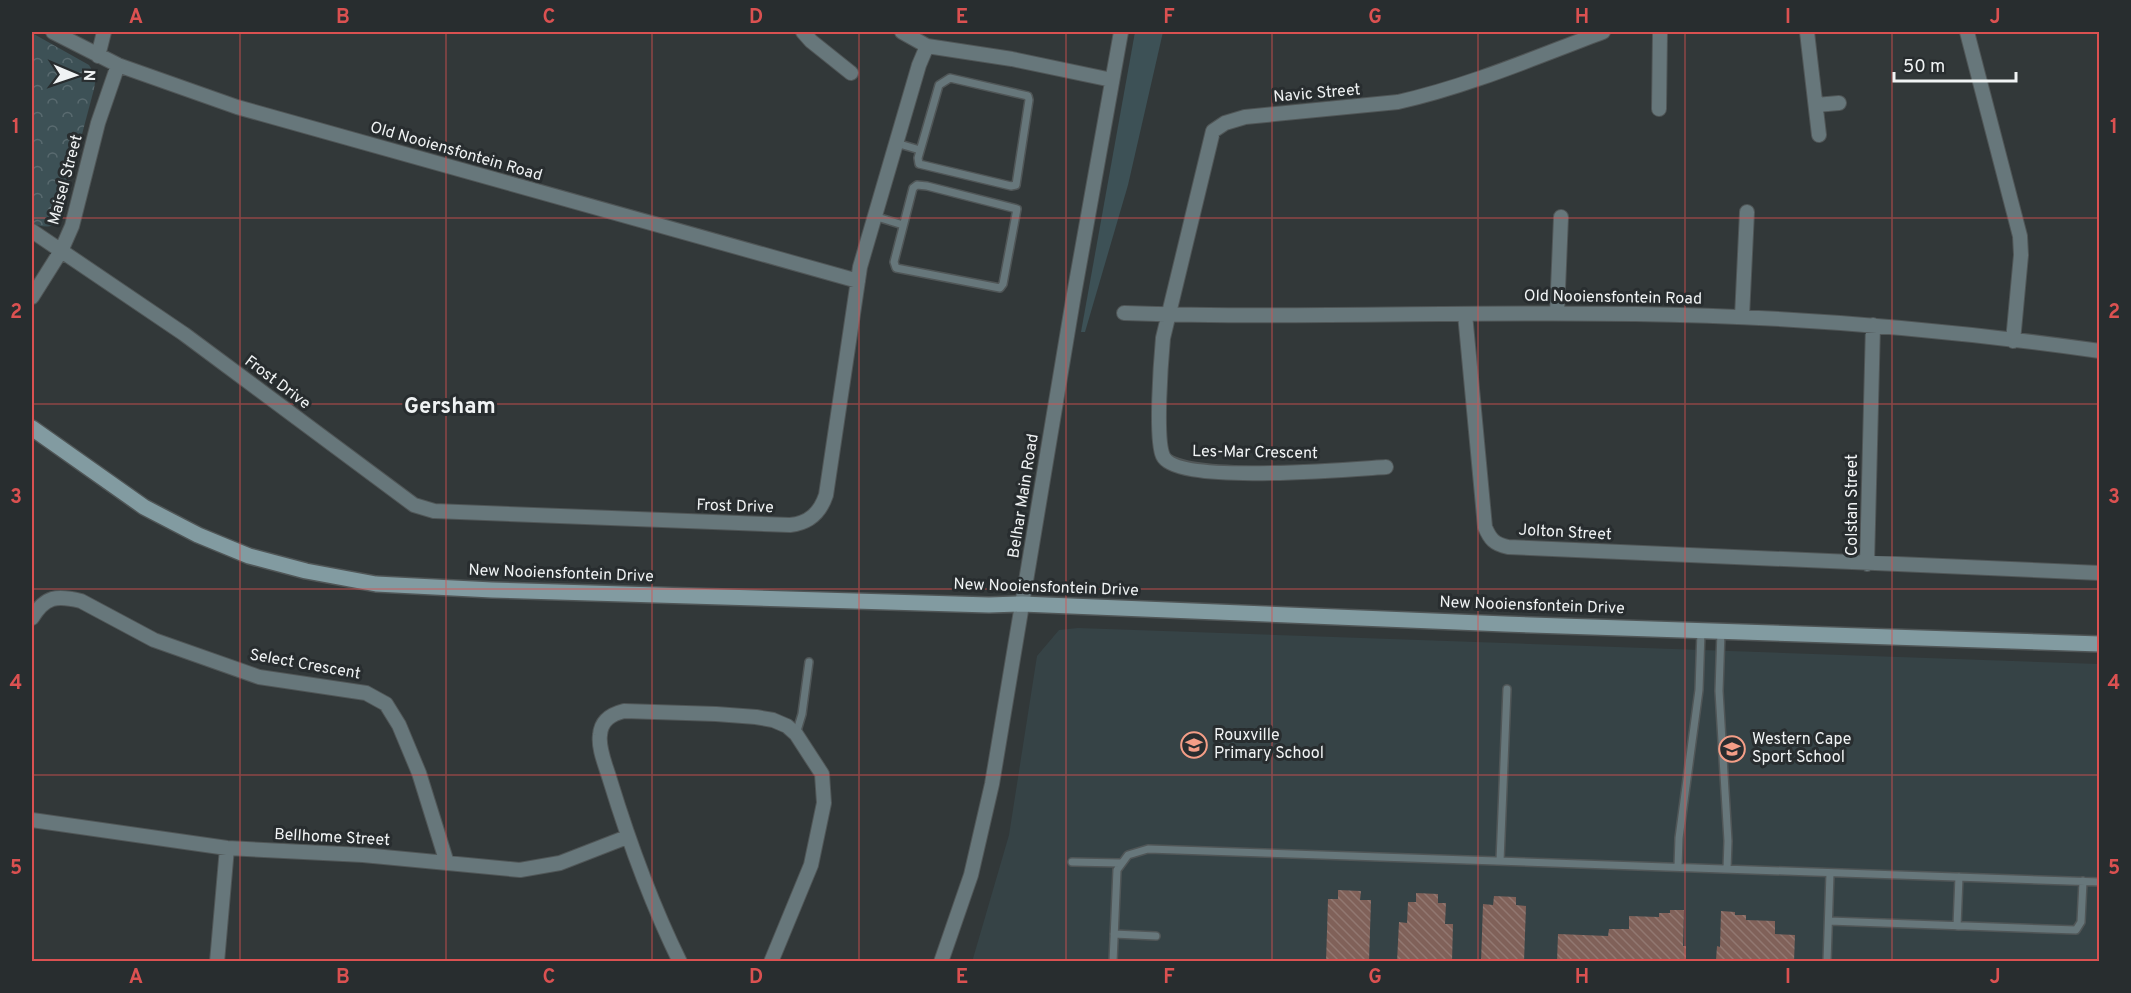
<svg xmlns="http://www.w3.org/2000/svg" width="2131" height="993" viewBox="0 0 2131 993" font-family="Overpass,sans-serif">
<defs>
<pattern id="park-crowns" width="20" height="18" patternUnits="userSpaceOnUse" patternTransform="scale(1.5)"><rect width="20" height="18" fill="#3d5156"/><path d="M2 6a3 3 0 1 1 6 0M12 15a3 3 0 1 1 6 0" fill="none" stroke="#596a6f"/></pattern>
<pattern id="building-back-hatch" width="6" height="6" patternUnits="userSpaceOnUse" patternTransform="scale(1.5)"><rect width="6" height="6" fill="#806159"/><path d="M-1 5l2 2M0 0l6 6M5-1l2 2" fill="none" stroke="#927871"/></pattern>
</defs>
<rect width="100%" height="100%" fill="#323839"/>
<path fill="#364346" d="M1078 628 2099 664V961L972 962 1009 835 1037 656 1059 630Z"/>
<path fill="#3d5156" d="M1135 32H1163L1128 185 1085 332H1081Z"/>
<path fill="url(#park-crowns)" d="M32 33 89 65 96 77 94 89 59 221C52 229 41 227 32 223Z"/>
<path fill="url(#building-back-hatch)" d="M1338 890 1361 891 1360 900H1371L1369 962H1326L1328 899H1338Z
M1416 893 1438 894V903H1446L1445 924H1453L1452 962H1397L1399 922 1407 923 1408 902H1416Z
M1494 896 1516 897V905L1526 906 1524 962H1481L1483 904 1493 905Z
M1670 910H1684L1683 946H1686V959H1682V962H1557L1558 934 1608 936 1609 929H1629V916L1659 917V913H1670Z
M1721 911 1735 912V915H1746V920L1775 921V934L1795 935 1794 962 1716 960 1717 946 1720 947Z"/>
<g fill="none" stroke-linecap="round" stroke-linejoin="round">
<g stroke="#505657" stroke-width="10">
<path id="lane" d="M950 78 1028 96 1029 100 1016 185 1011 186 919 164 918 158 939 85Z
M896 143 920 150
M917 185 927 186 1017 209 1003 284 1000 288 896 268 894 262 913 188Z
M874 216 903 225
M1721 631 1719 691 1728 841 1727 869
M796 734 802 714 809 662
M1500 861 1507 689
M1072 862 1120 863
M1678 867 1679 838 1699 690 1701 631
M1829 921 2076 930 2081 922 2083 881
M1957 926 1959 877
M1114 934 1156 936
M1113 962 1117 870 1128 855 1148 849 2100 882
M1827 962 1830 873"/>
</g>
<g stroke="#505657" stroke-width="16">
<path id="street" d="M53 32 118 65 237 107 858 281
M803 32 811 41 851 73
M902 32 927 46
M1807 32 1819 135
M1967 32 2020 236 2021 255 2013 341
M98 56 104 32
M1816 105 1839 103
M1659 109 1660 32
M32 231 184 334 414 505 434 511 790 525C809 523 820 513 826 495L860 267 919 65 927 46 1012 59 1112 80
M32 297 61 251 72 226 98 123 118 65
M1124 313C1294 319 1465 311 1635 314 1790 316 1945 329 2100 351
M1557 313 1561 217
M1465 314 1485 527C1490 539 1494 544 1508 547L2100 573
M1742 317 1747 212
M1386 467C1353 469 1176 485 1163 456 1155 439 1161 360 1163 338L1213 131 1225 123 1245 117 1398 102C1469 86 1536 57 1603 32
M1867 564 1873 325
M32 618C45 596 57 595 81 601L154 640 259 677 366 693 386 704 399 725 419 773 447 863
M32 820 227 848 363 855 520 870 560 863 627 837
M217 962 227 848
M680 962C651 903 629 842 610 780 606 766 598 749 600 735 601 720 612 714 624 711L716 714 756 717 773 720 787 726 796 734 822 774 824 803 811 865 771 962
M941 962 971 875 992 784 1073 300 1121 32"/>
</g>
<g stroke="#505657" stroke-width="18">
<path id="secondary" d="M32 428 144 507 198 535 249 556 306 571 376 584 492 590 989 605 1022 604 1505 624 2100 644"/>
</g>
<use href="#lane" stroke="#67777b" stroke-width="7"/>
<use href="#street" stroke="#67777b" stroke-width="14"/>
<use href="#secondary" stroke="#829ba1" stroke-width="15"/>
</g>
<path fill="none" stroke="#db5151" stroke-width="1.5" stroke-opacity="0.55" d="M240 32V962M446 32V962M652 32V962M859 32V962M1066 32V962M1272 32V962M1478 32V962M1685 32V962M1892 32V962M32 218H2100M32 404H2100M32 589H2100M32 775H2100"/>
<defs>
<g id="school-ring" transform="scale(1.35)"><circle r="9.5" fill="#282d2f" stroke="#f49e87" stroke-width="1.5"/><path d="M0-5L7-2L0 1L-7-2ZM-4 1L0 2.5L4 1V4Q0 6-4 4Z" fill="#f49e87"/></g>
</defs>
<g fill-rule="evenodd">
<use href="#school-ring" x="1194" y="745"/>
<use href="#school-ring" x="1732" y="749"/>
</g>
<g text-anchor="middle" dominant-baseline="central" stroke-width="6" stroke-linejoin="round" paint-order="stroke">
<g font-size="16" fill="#f0f3f4" stroke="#282d2f">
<text transform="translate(1317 94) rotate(-5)">Navic Street</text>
<text transform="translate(456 152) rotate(16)">Old Nooiensfontein Road</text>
<text transform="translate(66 180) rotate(-75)">Maisel Street</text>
<text transform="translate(1613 298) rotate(1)">Old Nooiensfontein Road</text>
<text transform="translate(277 383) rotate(37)">Frost Drive</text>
<text transform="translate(1255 453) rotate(1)">Les-Mar Crescent</text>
<text transform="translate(1024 496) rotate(-81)">Belhar Main Road</text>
<text transform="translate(1853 505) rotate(-90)">Colstan Street</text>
<text transform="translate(735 507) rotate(2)">Frost Drive</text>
<text transform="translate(1565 533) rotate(3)">Jolton Street</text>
<text transform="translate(561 574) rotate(2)">New Nooiensfontein Drive</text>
<text transform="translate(1046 588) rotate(2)">New Nooiensfontein Drive</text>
<text transform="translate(1532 606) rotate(2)">New Nooiensfontein Drive</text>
<text transform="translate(305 665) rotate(10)">Select Crescent</text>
<text transform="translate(332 838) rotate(3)">Bellhome Street</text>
</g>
<g font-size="16" fill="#f0f3f4" stroke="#282d2f" text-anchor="start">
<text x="1214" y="736">Rouxville<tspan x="1214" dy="18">Primary School</tspan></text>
<text x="1752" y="740">Western Cape<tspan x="1752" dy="18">Sport School</tspan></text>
</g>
<g font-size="22" font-weight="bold" fill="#f0f3f4" stroke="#282d2f">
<text x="450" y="407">Gersham</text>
</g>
</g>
<rect width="2131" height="993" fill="none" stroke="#282d2f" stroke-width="66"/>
<g transform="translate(75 75) rotate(92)" stroke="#282d2f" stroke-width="4.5" paint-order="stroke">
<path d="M0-4.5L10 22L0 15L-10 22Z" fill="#f0f3f4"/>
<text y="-9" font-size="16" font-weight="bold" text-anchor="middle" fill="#f0f3f4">N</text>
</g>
<path d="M1894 72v9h122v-9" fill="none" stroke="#f0f3f4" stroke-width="3"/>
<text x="1903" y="72" font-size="18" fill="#f0f3f4" stroke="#282d2f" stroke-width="4.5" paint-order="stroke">50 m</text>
<rect x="33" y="33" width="2065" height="927" fill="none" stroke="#db5151" stroke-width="2"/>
<g font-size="20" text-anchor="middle" font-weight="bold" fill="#db5151">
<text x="136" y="23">A</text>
<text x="343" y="23">B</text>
<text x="549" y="23">C</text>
<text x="756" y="23">D</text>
<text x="962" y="23">E</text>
<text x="1169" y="23">F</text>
<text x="1375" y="23">G</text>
<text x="1582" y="23">H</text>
<text x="1788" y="23">I</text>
<text x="1995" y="23">J</text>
<text x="16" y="133">1</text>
<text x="2114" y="133">1</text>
<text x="16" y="318">2</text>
<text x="2114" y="318">2</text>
<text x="16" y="503">3</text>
<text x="2114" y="503">3</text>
<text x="16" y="689">4</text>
<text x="2114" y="689">4</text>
<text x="16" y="874">5</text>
<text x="2114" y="874">5</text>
<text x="136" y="983">A</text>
<text x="343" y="983">B</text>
<text x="549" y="983">C</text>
<text x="756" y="983">D</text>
<text x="962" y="983">E</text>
<text x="1169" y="983">F</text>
<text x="1375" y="983">G</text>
<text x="1582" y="983">H</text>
<text x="1788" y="983">I</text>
<text x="1995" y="983">J</text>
</g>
</svg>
